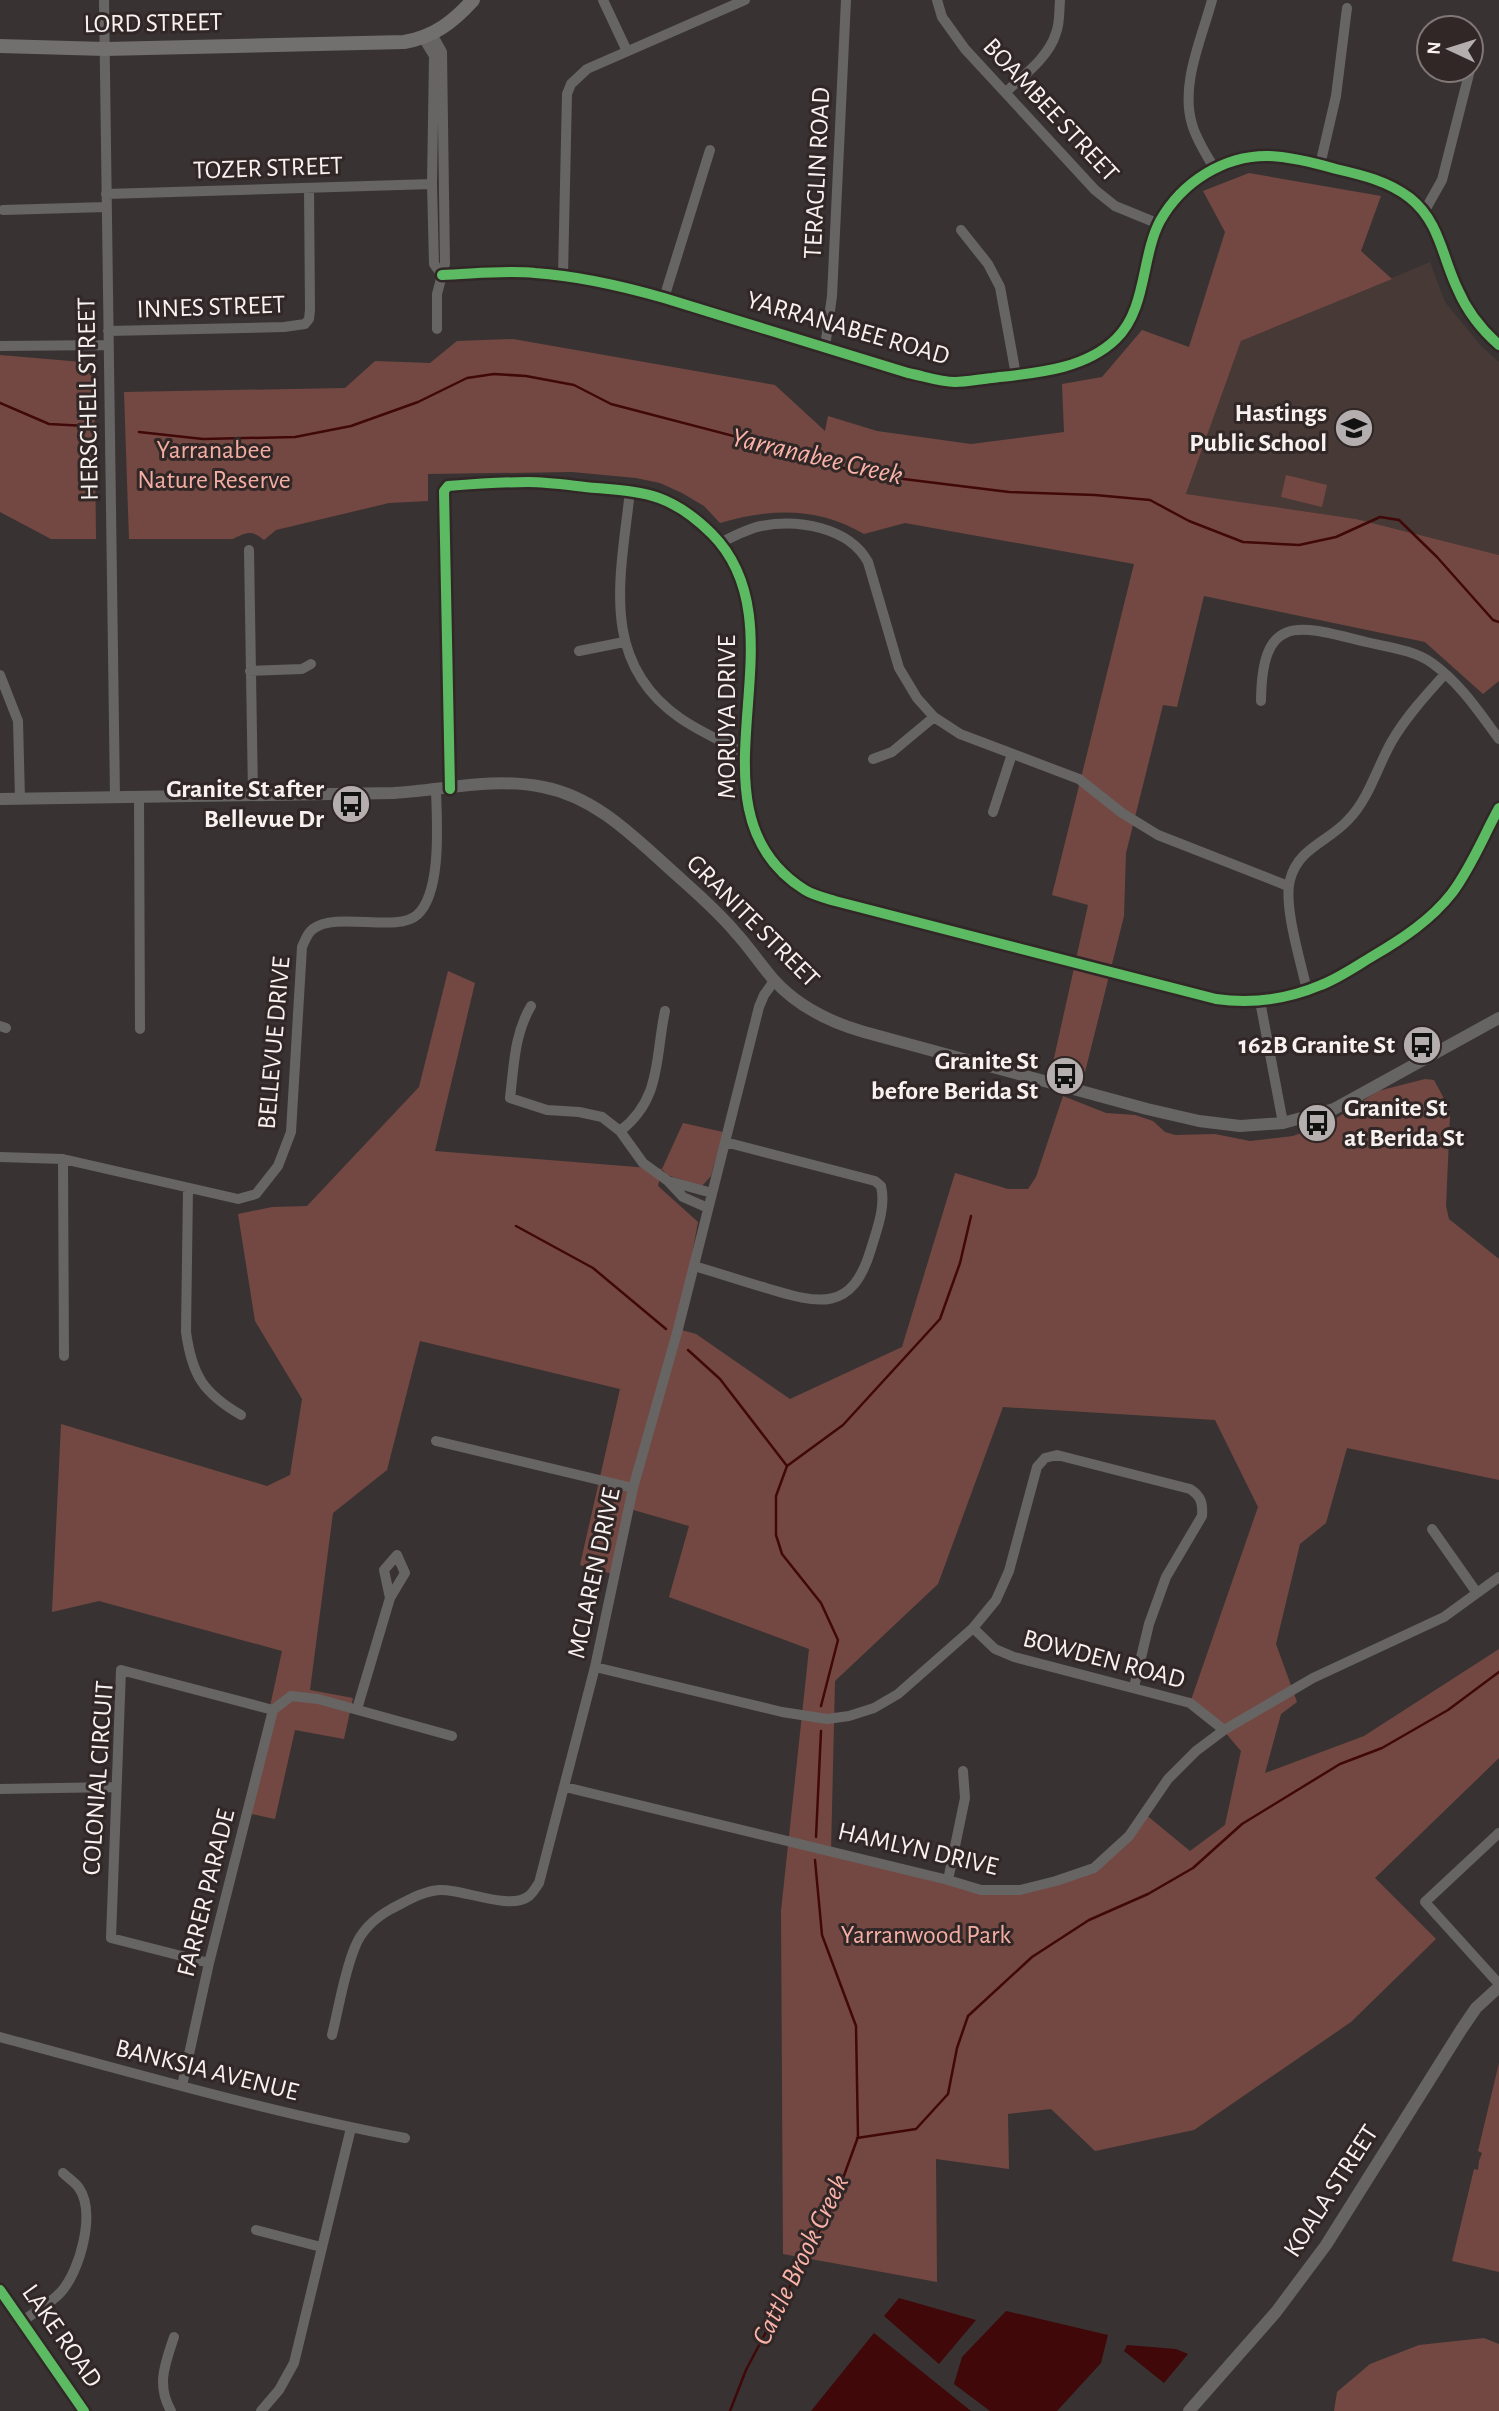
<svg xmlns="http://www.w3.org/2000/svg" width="1499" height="2411" viewBox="0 0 1499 2411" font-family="'Alegreya Sans',sans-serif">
<rect width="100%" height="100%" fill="#383332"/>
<path fill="#473936" d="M1430 262 1445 302 1481 346 1499 362V555L1356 519 1186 495 1241 341Z"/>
<path fill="#744842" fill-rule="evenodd" d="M1249 173 1381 196 1361 251 1392 279 1241 341 1186 494 1356 519 1499 555V681L1483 694 1425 642 1204 596 1177 707 1163 705 1126 853 1124 916 1084 1076 1052 1067 1088 905 1052 895 1134 564 905 523 864 534C818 507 771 508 720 523L704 506 682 493 660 483 636 478 572 472 428 474V501L389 503 276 530 264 540C252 530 247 532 233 539H129L124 392 345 388 375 361 430 363 457 341 513 339 775 385 825 431 828 416 877 431 971 444 1064 432 1062 384 1102 377 1142 330 1189 347 1225 232 1203 191Z
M0 355 94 363 96 539H51L0 512Z
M1286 475 1327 485 1322 507 1281 497Z
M448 971 475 983 435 1151 662 1169 683 1123 723 1132 711 1176 702 1186 667 1175 662 1169 658 1186 698 1222 678 1329 696 1334 790 1399 902 1347 955 1173 1008 1189H1028L1036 1177 1063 1096 1106 1113 1135 1115 1153 1121 1165 1132 1175 1135 1215 1134 1250 1141 1293 1136 1329 1123 1378 1091 1425 1079 1434 1080 1448 1106 1450 1116 1446 1206 1449 1219 1499 1259V1480L1347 1448 1326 1523 1300 1544 1276 1644 1297 1702 1281 1714 1265 1773 1364 1736 1499 1649V1758L1375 1878 1436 1939 1351 2022 1194 2130 1095 2151 1051 2109 1008 2114 1009 2169 936 2159 937 2282 783 2254 781 1911 809 1649 669 1597 689 1526 630 1509 616 1575 580 1565 620 1389 420 1341 387 1470 333 1513 310 1690 353 1698 344 1739 295 1730 275 1819 247 1813 282 1651 99 1601 52 1612 61 1424 267 1486 290 1475 302 1399 255 1321 238 1214 272 1207 307 1206 419 1087ZM1003 1407 1215 1420 1258 1507 1190 1703 1223 1730 1241 1751 1225 1825 1190 1851 1145 1814 1094 1868 1020 1890H981L831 1851 835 1681 938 1584Z
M1499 2063V2272L1452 2261 1474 2169 1478 2170 1479 2161 1482 2153 1478 2151Z
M1484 2338 1499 2344V2411H1334L1337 2392 1370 2364 1419 2345Z"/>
<path fill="#400808" d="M899 2298 976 2320 939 2364 884 2316Z
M1006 2311 1108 2335 1101 2363 1057 2411H990L954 2384 962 2357Z
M874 2333 971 2411H811Z
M1127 2345 1176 2349 1188 2354 1164 2383 1124 2351Z"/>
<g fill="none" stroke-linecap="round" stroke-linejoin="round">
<path stroke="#400808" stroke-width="2.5" d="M0 403 49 424 86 426
M139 432 203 439 295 437 351 426 418 402 467 378 494 374 526 376 574 385 611 404 768 445 863 474 1009 492 1095 495 1150 500 1189 521 1243 542 1299 545 1336 537 1380 517 1399 520 1437 557 1493 620 1499 622
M516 1226 593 1268 666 1329
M688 1350 720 1379 787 1466 776 1496V1535L782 1554 821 1603 838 1640 821 1706
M787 1466 843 1425 940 1319 960 1263 971 1216
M816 1837 821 1731
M857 2138 916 2129 948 2094 957 2048 968 2016 1032 1957 1089 1920 1148 1894 1193 1868 1242 1824 1340 1764 1382 1748 1448 1710 1499 1672
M730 2411 746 2370 834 2203 858 2137 856 2026 822 1935 815 1860"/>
<path stroke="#676464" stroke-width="10" d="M104 0 115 798
M603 0 627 51
M937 0 942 17 965 49 1095 190 1115 206 1159 224
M1212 0C1202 38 1180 84 1192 124 1196 139 1206 154 1214 168
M432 34 442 52 445 264 437 294V329
M423 38 434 56 432 184 434 264 442 275
M1471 67 1477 46
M1006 92C1023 76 1049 57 1056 33 1060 23 1059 11 1060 0
M1320 165 1336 96 1347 8
M106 194 432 184
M3 210 106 207
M1424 212 1442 180 1470 70
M961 230 988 264 1000 287 1016 375
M442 275C473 274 505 270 535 273 579 276 622 286 664 298L908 373C924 376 939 382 955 382 967 382 980 379 992 378 1035 373 1084 370 1116 339 1147 309 1141 257 1160 221 1182 182 1224 155 1269 156 1291 157 1315 163 1336 169 1362 175 1388 181 1410 198 1440 222 1442 257 1458 290 1467 311 1482 330 1499 345
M563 275 567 94 571 84 587 69 745 0
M664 298 710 150
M108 331 284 327 305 324 309 319 310 310 309 188
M0 346 108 345
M825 347 832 296 846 0
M630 491C621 575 598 661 680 718 700 732 724 742 746 754
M720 543C734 536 747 529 761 526 798 519 849 527 868 562L899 668 917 698 934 717 960 734 1079 779 1122 813 1158 835 1288 886
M249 550 253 795
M579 651 624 642
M250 671 302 669 311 664
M0 675 18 721 20 799
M1261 701C1262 612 1298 625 1366 642 1387 647 1414 650 1432 663 1460 683 1479 712 1499 739
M873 759 892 752 934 717
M450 789 444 491 448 486C474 484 501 482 528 482 550 482 574 486 596 488 617 490 639 491 659 498 678 505 697 519 712 534 809 632 677 810 805 890 813 895 825 898 835 901L1216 999C1251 1004 1288 999 1321 985 1339 978 1356 966 1373 956 1402 939 1431 920 1452 893 1472 866 1483 837 1499 808
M139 798 140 1029
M993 812 1012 754
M1307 990C1301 963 1283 905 1290 880 1298 848 1328 842 1348 820 1369 799 1377 767 1392 741 1406 717 1426 695 1445 674
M1260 1001 1283 1123
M531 1006C514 1035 514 1066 510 1098L547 1110 579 1112 602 1117 620 1131 643 1163 668 1181 683 1197 708 1208
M0 1026 6 1028
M620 1131C662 1099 655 1057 665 1011
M0 1157 63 1159 238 1199 256 1194 278 1166 291 1132 302 947C305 941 307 933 313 929 336 911 397 933 417 915 442 893 437 822 436 791
M63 1159 64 1356
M672 1182 712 1193
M188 1189 186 1332C192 1375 203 1393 241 1415
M694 1266C718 1273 742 1281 766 1288 819 1304 852 1313 871 1249 877 1229 886 1207 881 1186L875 1181 725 1142
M436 1441 633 1488
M1432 1529 1477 1593
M973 1628 995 1649 1014 1657 1190 1703 1224 1730
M595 1667 782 1712 827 1719 849 1716 874 1708 898 1694 973 1628 996 1600 1009 1571 1037 1467 1045 1458 1057 1455 1190 1489C1201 1496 1203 1503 1202 1516L1166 1577 1149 1624 1134 1687
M357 1709 390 1598 384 1570 397 1555 405 1573 390 1598
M273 1710 291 1696 318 1699 452 1736
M565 1787 948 1880 981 1890H1020L1056 1881 1094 1868 1129 1836 1168 1779 1196 1751 1224 1730 1313 1678 1444 1617 1499 1577
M0 1789 116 1787
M1499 1833 1425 1902 1499 1984
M948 1880 965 1798 963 1771
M209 1963 111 1938 121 1670 273 1710
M332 2035C339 2007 344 1973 355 1947 362 1929 375 1918 391 1909 407 1901 422 1891 440 1890 464 1889 510 1911 529 1896 533 1893 536 1887 539 1883L595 1667 633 1488 678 1329 759 1007 764 995 774 981
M0 2037C134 2073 268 2112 405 2138
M182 2086 209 1963 273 1710
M256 2230 321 2247
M21 2322C35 2312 50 2304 61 2292 80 2271 96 2213 79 2188 76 2183 68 2178 63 2173
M171 2411C156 2385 165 2364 174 2337
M261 2411 279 2390 294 2363 351 2128"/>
<path stroke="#676464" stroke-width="12" d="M0 799 394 793C444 790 493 777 543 787 595 797 632 835 671 870 693 890 717 910 736 933 749 947 760 964 773 979 797 1006 829 1022 864 1032L1147 1109 1199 1121 1240 1126 1283 1123 1334 1109 1499 1018
M1189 2411 1276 2312 1326 2245 1461 2030 1476 2008 1499 1987"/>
<path stroke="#726f6f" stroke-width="14" d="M0 46 105 49 404 42C434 37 453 22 473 0
M0 2290 84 2411"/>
<g stroke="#302726" stroke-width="15">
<path id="cycleway" d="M442 275C473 274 505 270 535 273 579 276 622 286 664 298L908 373C924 376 939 382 955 382 967 382 980 379 992 378 1035 373 1084 370 1116 339 1147 309 1141 257 1160 221 1182 182 1224 155 1269 156 1291 157 1315 163 1336 169 1362 175 1388 181 1410 198 1440 222 1442 257 1458 290 1467 311 1482 330 1499 345
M450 789 444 491 448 486C474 484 501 482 528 482 550 482 574 486 596 488 617 490 639 491 659 498 678 505 697 519 712 534 809 632 677 810 805 890 813 895 825 898 835 901L1216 999C1251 1004 1288 999 1321 985 1339 978 1356 966 1373 956 1402 939 1431 920 1452 893 1472 866 1483 837 1499 808
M0 2290 84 2411"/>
</g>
<use href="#cycleway" stroke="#5cba63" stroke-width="10"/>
</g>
<defs>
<g id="school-disc" transform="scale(2.0125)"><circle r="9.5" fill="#b4aeae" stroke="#302726"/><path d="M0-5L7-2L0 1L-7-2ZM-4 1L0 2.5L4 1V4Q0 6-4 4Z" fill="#111"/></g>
<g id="bus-disc" transform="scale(2.0125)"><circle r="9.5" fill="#b4aeae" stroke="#302726"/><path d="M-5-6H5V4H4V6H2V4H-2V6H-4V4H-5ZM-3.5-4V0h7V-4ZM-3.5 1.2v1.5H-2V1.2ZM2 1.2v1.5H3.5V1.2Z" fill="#111"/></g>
</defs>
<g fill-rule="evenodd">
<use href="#school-disc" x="1354" y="428"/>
<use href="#bus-disc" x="351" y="804"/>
<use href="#bus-disc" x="1422" y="1045"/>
<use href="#bus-disc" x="1065" y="1076"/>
<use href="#bus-disc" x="1317" y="1123"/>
</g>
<g text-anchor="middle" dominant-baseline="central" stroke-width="6" stroke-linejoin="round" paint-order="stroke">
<g font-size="26" fill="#f7f1f0" stroke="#302726">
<text transform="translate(153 23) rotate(-1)">LORD STREET</text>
<text transform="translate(1051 110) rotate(47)">BOAMBEE STREET</text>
<text transform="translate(268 168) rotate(-2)">TOZER STREET</text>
<text transform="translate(817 173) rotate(-87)">TERAGLIN ROAD</text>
<text transform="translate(211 307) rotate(-2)">INNES STREET</text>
<text transform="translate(848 328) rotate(16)">YARRANABEE ROAD</text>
<text transform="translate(88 399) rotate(-91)">HERSCHELL STREET</text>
<text transform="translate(727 717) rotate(-90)">MORUYA DRIVE</text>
<text transform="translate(753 921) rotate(45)">GRANITE STREET</text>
<text transform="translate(274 1043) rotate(-85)">BELLEVUE DRIVE</text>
<text transform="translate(594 1573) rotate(-78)">MCLAREN DRIVE</text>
<text transform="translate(1104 1659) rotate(15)">BOWDEN ROAD</text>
<text transform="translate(98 1778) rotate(-86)">COLONIAL CIRCUIT</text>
<text transform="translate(918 1849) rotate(13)">HAMLYN DRIVE</text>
<text transform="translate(206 1893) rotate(-76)">FARRER PARADE</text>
<text transform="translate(207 2070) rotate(14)">BANKSIA AVENUE</text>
<text transform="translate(1331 2191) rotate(-57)">KOALA STREET</text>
<text transform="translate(62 2336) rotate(55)">LAKE ROAD</text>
</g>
<g font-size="26" font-weight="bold" fill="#f7f1f0" stroke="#302726" text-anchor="end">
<text x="1327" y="413">Hastings<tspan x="1327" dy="30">Public School</tspan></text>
<text x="324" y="789">Granite St after<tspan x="324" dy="30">Bellevue Dr</tspan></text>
<text x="1395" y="1045">162B Granite St</text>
<text x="1038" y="1061">Granite St<tspan x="1038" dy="30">before Berida St</tspan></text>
<text x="1344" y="1108" text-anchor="start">Granite St<tspan x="1344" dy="30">at Berida St</tspan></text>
</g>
<g font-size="26" fill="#f4ada2" stroke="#302726">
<text x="214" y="450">Yarranabee<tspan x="214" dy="30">Nature Reserve</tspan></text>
<text x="926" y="1935">Yarranwood Park</text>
</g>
<g font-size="28" font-style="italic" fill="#fbb3a9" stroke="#302726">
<text transform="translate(817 457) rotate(13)">Yarranabee Creek</text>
<text transform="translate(801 2260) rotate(-64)">Cattle Brook Creek</text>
</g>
</g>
<g transform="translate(1450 49) rotate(274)"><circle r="33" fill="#302726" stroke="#807877" stroke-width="2"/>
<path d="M0-5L12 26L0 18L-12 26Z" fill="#b4aeae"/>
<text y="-10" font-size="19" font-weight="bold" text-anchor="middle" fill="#f7f1f0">N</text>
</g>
</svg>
